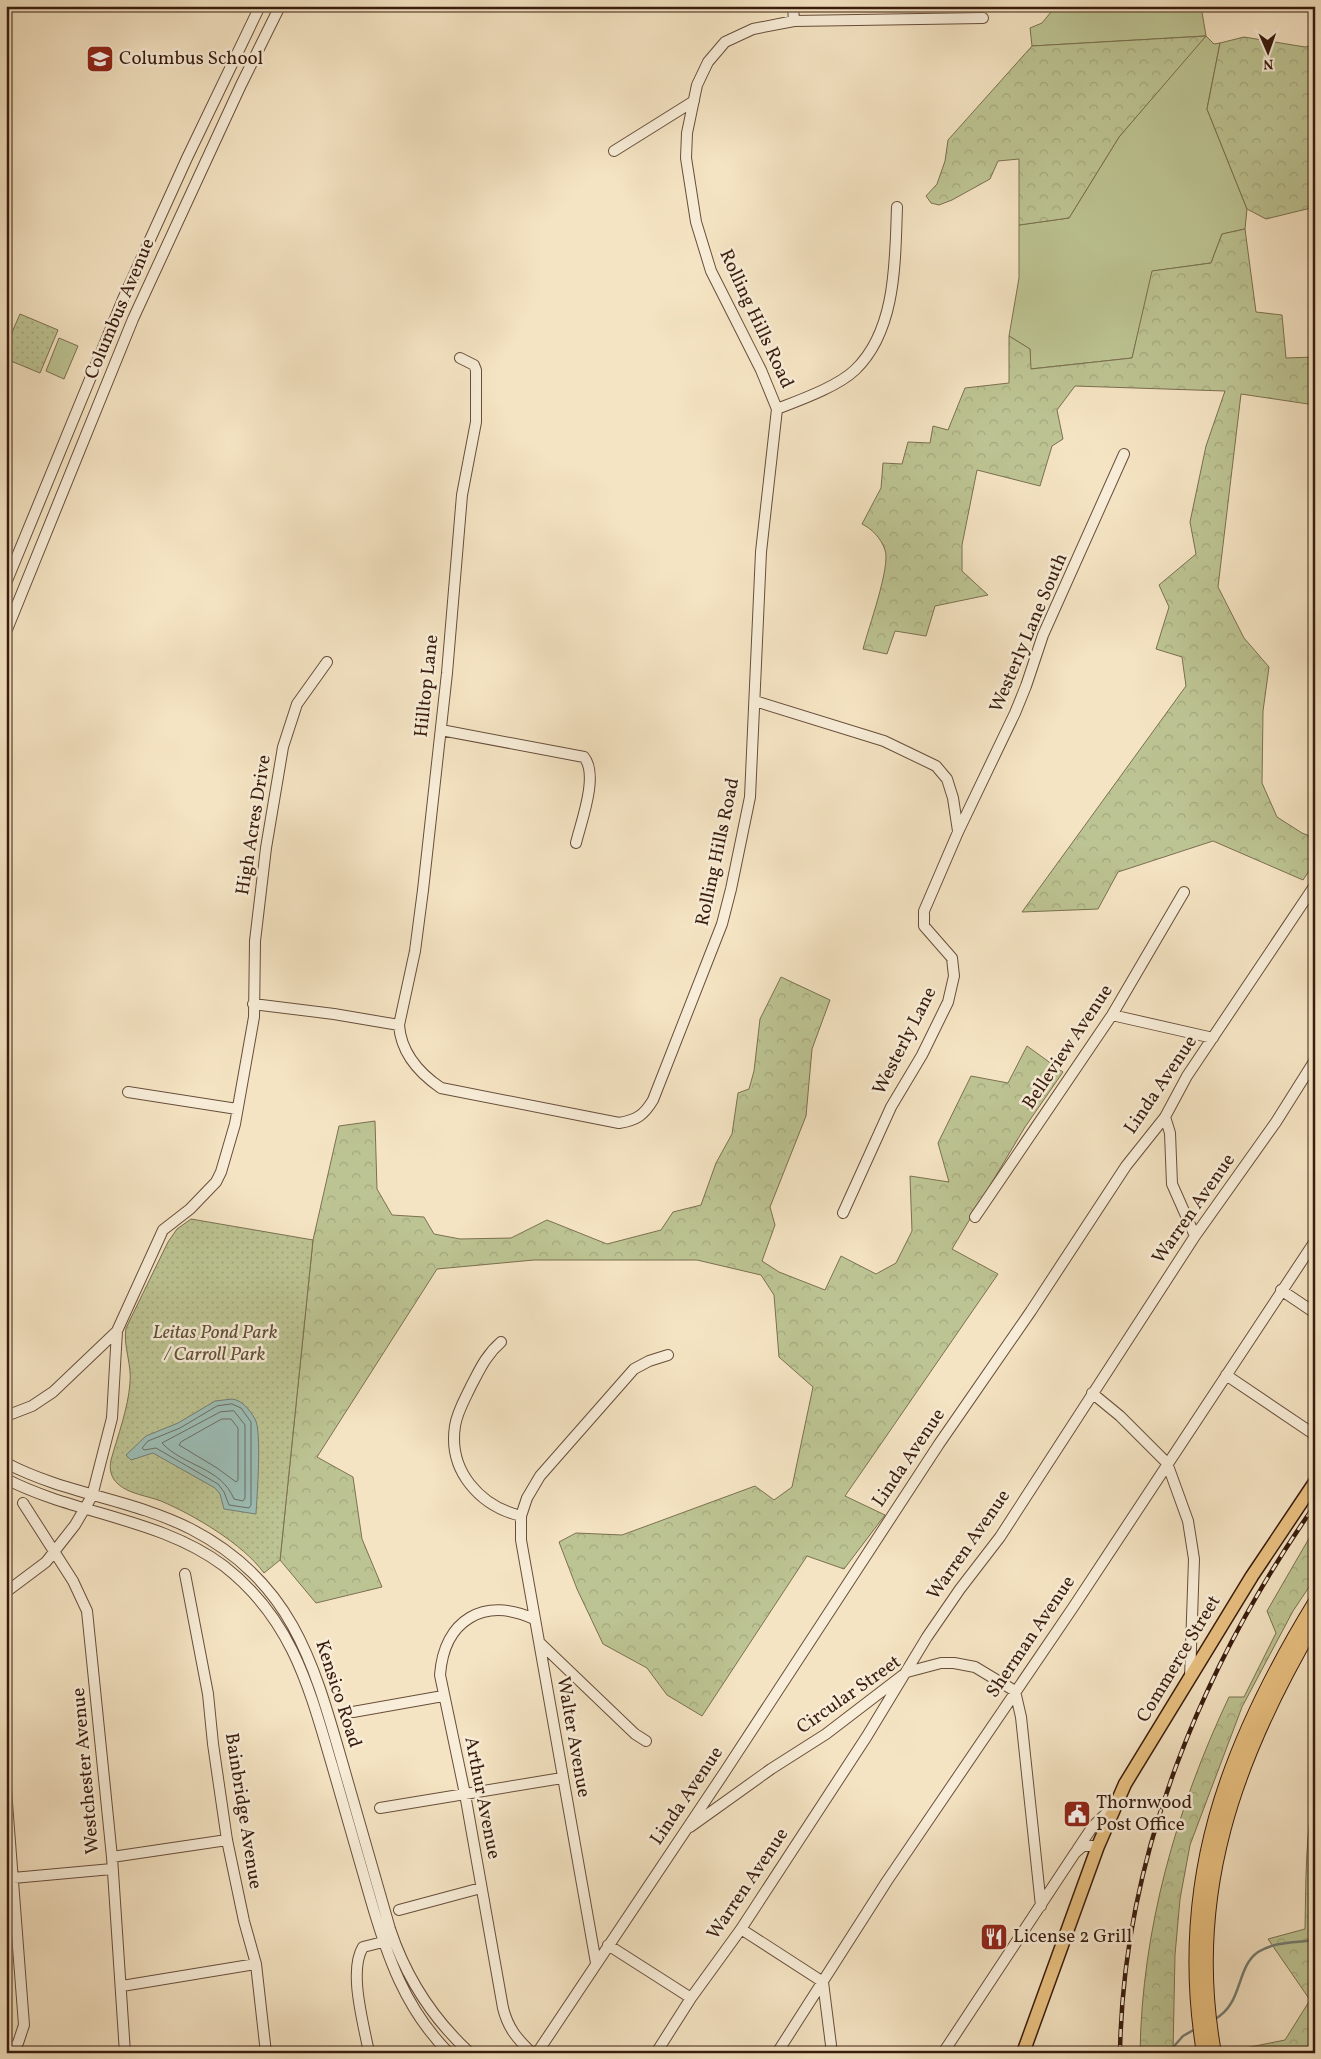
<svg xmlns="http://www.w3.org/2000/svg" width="1321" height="2059" viewBox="0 0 1321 2059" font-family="Vollkorn,serif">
<defs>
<pattern id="forest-crowns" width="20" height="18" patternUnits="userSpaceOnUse" patternTransform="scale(1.25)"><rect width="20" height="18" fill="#bdc493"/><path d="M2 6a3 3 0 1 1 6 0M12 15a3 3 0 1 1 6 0" fill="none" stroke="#a3a87e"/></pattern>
<pattern id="park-dots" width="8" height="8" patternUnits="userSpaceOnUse" patternTransform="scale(1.25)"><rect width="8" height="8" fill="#bdc493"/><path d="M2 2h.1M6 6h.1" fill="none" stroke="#a3a87e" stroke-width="1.8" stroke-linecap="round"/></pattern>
</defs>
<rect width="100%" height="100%" fill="#f5e4c3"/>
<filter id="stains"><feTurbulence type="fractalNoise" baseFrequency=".004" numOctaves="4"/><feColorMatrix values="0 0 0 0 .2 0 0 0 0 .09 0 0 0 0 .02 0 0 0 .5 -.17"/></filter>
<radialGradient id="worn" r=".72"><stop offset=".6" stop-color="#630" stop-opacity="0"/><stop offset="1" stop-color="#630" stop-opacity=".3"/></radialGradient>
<path fill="#bdc493" stroke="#7b7050" d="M1045 6H1201L1206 36 1214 44 1220 43 1207 109 1247 209 1245 229 1222 234 1211 263 1153 271 1132 358 1030 369V349L1009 336 1019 278V225L1069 218 1119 137 1205 36 1032 46 1030 28 1042 23 1051 12Z
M59 338 78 346 64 379 46 371Z"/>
<path fill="url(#forest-crowns)" stroke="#7b7050" d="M1206 36 1119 137 1069 218 1019 225V159L998 161 990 179 952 200 939 205 931 203 926 196 937 184 945 161 948 140 1032 46Z
M1244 37 1305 47 1315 45V207L1266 219 1247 209 1207 109 1220 43Z
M1245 229 1256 312 1282 315 1286 358 1315 357V405L1241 394 1218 587 1244 638 1269 667 1263 711 1262 783 1277 817 1302 833 1315 838V862L1303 880 1213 841 1118 872 1098 909 1022 912 1186 686 1182 657 1156 649 1169 607 1159 585 1196 554 1190 522 1206 446 1225 391 1075 386 1057 410 1063 439 1052 446 1040 486 977 470 962 545V571L988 595 935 606 926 636 895 631 887 654 863 649C868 629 891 566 885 550 881 538 872 529 862 524L881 488 883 463 902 464 908 442 930 443 933 426 948 430 965 388 1009 383V336L1030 349 1031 369 1132 358 1152 271 1211 263 1222 234Z
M781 977 830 1000 812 1049 806 1116 770 1207 775 1225 762 1261 779 1272 825 1290 841 1256 876 1274 896 1263 912 1231 910 1176 949 1182 938 1143 971 1076 1008 1083 1027 1046 1063 1072 1025 1127 952 1249 998 1274 845 1496 885 1515 844 1569 807 1556 702 1716 667 1695 647 1668 603 1644 577 1589 559 1542 576 1533 622 1535 755 1486 774 1500 792 1487 813 1387 779 1357 774 1295 761 1275 697 1260H534L437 1269 317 1457 353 1477 362 1539 382 1587 316 1603 280 1560 313 1240 339 1126 375 1121 377 1189 392 1215 424 1217 434 1234 460 1239 511 1238 547 1220 607 1244 661 1230 673 1212 701 1205 716 1163 732 1134 738 1093 749 1089 754 1071 760 1019Z
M1315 1528V1578L1293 1611 1242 1707 1190 1845 1180 1899 1175 1955 1173 2053H1140C1142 1929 1176 1809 1229 1697H1244L1276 1633 1267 1611Z
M1315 1790V2053H1247L1245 2048 1285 2040 1310 2000 1268 1939 1305 1929C1306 1883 1305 1834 1315 1790Z"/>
<path fill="url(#park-dots)" stroke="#7b7050" d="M20 314 58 330 40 373 6 359V346Z
M191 1219 313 1240 280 1560 264 1573C243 1544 194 1515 161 1501 148 1496 129 1494 118 1484 111 1478 109 1469 111 1460 118 1435 128 1409 130 1383 132 1364 123 1347 126 1328L168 1242 177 1229Z"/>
<path fill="#9cbeb7" stroke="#747d73" d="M232 1399C242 1400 250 1410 255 1419 262 1431 257 1496 256 1514L224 1509 220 1494 215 1488 153 1453 131 1460 126 1455 146 1436 178 1423 215 1401Z"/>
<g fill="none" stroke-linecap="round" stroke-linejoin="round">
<path stroke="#6a6d62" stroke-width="1" d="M232 1404 241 1408 251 1422V1505L249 1508 229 1505 224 1492 218 1484 156 1448 144 1450 142 1448 148 1441 180 1428 217 1406Z
M234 1411 245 1425V1498L243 1501 234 1499C221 1467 183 1466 162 1443L220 1412Z
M222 1419H231L238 1428V1480L236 1482 217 1468 179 1445 181 1442Z"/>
<path stroke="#747d73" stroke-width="2.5" d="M1315 1866 1311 1878 1315 1898
M1215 2019C1243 2004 1236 1967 1258 1952 1276 1941 1295 1943 1315 1940
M1168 2053 1183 2036 1197 2028"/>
<g stroke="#684e3b" stroke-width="12">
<path id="minor" d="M793 6 794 21
M614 151 694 101
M460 358 474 365 476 370V422L462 495 447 673 423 890 415 951 399 1025C401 1053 419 1073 441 1088L619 1123C637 1120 644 1115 653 1100L722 924 731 889 750 797 761 552 777 409 761 370 711 271 696 222 686 158 687 133 697 85 708 62 725 42 753 29 794 21 983 18
M777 409C800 400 837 387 855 370 897 330 895 259 897 207
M6 583 123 299 187 158 260 6
M6 632 133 319 241 85 280 6
M755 701 884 741 936 766 947 779 953 798 958 831
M441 730 584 757C599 775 581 822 576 843
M253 1004 334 1014 399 1025
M1112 1015 1213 1038
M128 1092 237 1109
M1165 1117 1170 1133 1172 1184 1195 1236
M843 1213 891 1107 922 1055 948 1002 954 976 952 958 924 926V911L958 832 1015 713 1026 686 1043 635 1124 454
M975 1217 1112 1015 1184 892
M1281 1290 1315 1313
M501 1342C486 1355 480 1369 471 1386 465 1399 457 1412 455 1426 448 1471 480 1506 521 1516
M1226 1375 1315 1435
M1092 1393 1120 1416 1167 1463 1188 1521 1194 1559 1190 1678
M6 1416 32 1406 53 1392 117 1331 163 1230 190 1209 216 1182 221 1172 235 1124 254 1017 255 941 266 848 283 747 297 704 327 662
M6 1463C65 1494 132 1499 191 1529 293 1582 314 1664 343 1765 359 1820 374 1875 390 1929 406 1977 433 2019 470 2053
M6 1479C76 1515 160 1518 224 1566 292 1619 309 1687 332 1765 345 1809 357 1853 370 1897 387 1956 405 2009 449 2053
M23 1503 73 1581 87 1611 112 1857 125 2053
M185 1574 208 1694 213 1744 227 1840 244 1921 256 1964 266 2053
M6 1592 46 1562 75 1525 92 1496 112 1418 117 1331
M539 1642 635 1734 646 1741
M353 1712 443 1696
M6 1790 24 2025 18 2043 10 2053
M380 1808 562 1778
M690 1827 771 1769 826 1734 907 1672 941 1663H954L975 1667 1015 1691 1021 1717 1041 1906
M1077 1850 1093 1826 1116 1804
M112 1857 227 1840
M13 1878 112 1869
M399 1910 481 1888
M741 1929 823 1982 832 2053
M608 1945 691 1998
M596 1963 521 1540V1516L527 1498 540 1476 634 1369 649 1361 668 1355
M122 1986 256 1964
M369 2053C364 2025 348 1971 363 1947L383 1942
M532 2053C517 2039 508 2028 503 2008L465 1794 440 1675C444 1620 484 1596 534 1619
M537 2053 724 1773 939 1444 1031 1311 1126 1166 1165 1117 1187 1076 1315 885
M656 2053 691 1998 741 1929 867 1736 927 1637 960 1589 1000 1537 1195 1236 1276 1122 1315 1060
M777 2053 887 1881 1074 1606 1315 1241
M943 2053 1075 1853 1083 1846H1098"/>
</g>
<g stroke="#391c0e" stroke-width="15">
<path id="major" d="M1023 2053 1098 1846 1125 1784 1252 1576 1315 1482"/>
</g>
<g stroke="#391c0e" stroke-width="16">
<path id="highway" d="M1204 2053C1176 1882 1227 1747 1315 1603
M1214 2053C1185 1894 1235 1758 1315 1622"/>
</g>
<use href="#minor" stroke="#f8edd8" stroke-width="10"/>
<use href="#major" stroke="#eac282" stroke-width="12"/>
<use href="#highway" stroke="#eac282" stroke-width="14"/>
<g stroke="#391c0e" stroke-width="4.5">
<path id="rail" d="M1120 2053C1123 1855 1203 1665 1315 1505"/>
</g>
<use href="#rail" stroke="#f8edd8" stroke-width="2.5" stroke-dasharray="8" stroke-linecap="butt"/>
</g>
<defs>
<g id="school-square" transform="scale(1.4375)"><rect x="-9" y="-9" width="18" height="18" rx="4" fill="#8f2418" stroke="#f8edd8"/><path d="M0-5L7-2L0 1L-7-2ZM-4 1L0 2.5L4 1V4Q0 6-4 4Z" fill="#fff"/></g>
<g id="civic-square" transform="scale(1.4375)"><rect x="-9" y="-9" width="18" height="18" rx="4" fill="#8f2418" stroke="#f8edd8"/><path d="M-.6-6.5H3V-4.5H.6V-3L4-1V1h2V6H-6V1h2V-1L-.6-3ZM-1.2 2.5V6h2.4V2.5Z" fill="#fff"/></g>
<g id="restaurant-square" transform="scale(1.4375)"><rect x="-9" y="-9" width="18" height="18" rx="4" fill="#8f2418" stroke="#f8edd8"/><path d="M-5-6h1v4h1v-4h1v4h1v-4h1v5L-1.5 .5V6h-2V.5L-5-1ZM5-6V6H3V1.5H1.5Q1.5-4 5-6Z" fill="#fff"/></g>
</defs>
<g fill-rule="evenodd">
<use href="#school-square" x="100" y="59"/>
<use href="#civic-square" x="1077" y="1814"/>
<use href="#restaurant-square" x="994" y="1937"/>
</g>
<g text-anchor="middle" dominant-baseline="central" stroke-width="5" stroke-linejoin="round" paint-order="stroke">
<g font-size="19" fill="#391c0e" stroke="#f8edd8" text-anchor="start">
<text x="119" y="59">Columbus School</text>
<text x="1096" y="1803">Thornwood<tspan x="1096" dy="22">Post Office</tspan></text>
<text x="1013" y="1937">License 2 Grill</text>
</g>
<g font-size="19" fill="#391c0e" stroke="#f8edd8">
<text transform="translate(120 309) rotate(-67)">Columbus Avenue</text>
<text transform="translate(756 319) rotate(65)">Rolling Hills Road</text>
<text transform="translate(1029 633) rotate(-67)">Westerly Lane South</text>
<text transform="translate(427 686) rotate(-84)">Hilltop Lane</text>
<text transform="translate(254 825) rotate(-81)">High Acres Drive</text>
<text transform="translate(718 852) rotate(-78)">Rolling Hills Road</text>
<text transform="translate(905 1041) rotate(-63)">Westerly Lane</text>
<text transform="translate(1068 1047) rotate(-56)">Belleview Avenue</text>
<text transform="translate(1161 1085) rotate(-56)">Linda Avenue</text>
<text transform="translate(1194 1209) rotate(-55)">Warren Avenue</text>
<text transform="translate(909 1458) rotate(-56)">Linda Avenue</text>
<text transform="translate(969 1545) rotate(-55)">Warren Avenue</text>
<text transform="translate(1031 1637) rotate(-56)">Sherman Avenue</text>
<text transform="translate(1179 1659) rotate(-59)">Commerce Street</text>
<text transform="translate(338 1694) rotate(72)">Kensico Road</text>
<text transform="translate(849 1695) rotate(-35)">Circular Street</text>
<text transform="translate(573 1737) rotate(80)">Walter Avenue</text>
<text transform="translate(86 1771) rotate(-95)">Westchester Avenue</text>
<text transform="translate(687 1796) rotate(-56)">Linda Avenue</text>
<text transform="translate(482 1798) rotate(79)">Arthur Avenue</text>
<text transform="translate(243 1811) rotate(81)">Bainbridge Avenue</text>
<text transform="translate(748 1884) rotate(-56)">Warren Avenue</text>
</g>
<g font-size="19" font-style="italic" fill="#614e36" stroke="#f8edd8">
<text x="215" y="1333">Leitas Pond Park<tspan x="215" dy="22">/ Carroll Park</tspan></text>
</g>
</g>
<rect width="1321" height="2059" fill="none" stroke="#f5e4c3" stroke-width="25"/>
<rect x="8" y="8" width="1306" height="2044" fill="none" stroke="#391c0e" stroke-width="2.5"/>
<rect x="12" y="12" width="1296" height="2034" fill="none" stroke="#391c0e"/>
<g transform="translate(1268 52) rotate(178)" stroke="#f8edd8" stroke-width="4" paint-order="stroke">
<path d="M0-4L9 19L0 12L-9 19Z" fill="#391c0e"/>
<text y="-8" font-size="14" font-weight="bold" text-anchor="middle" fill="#391c0e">N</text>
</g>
<rect width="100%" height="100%" filter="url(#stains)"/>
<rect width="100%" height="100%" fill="url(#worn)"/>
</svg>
